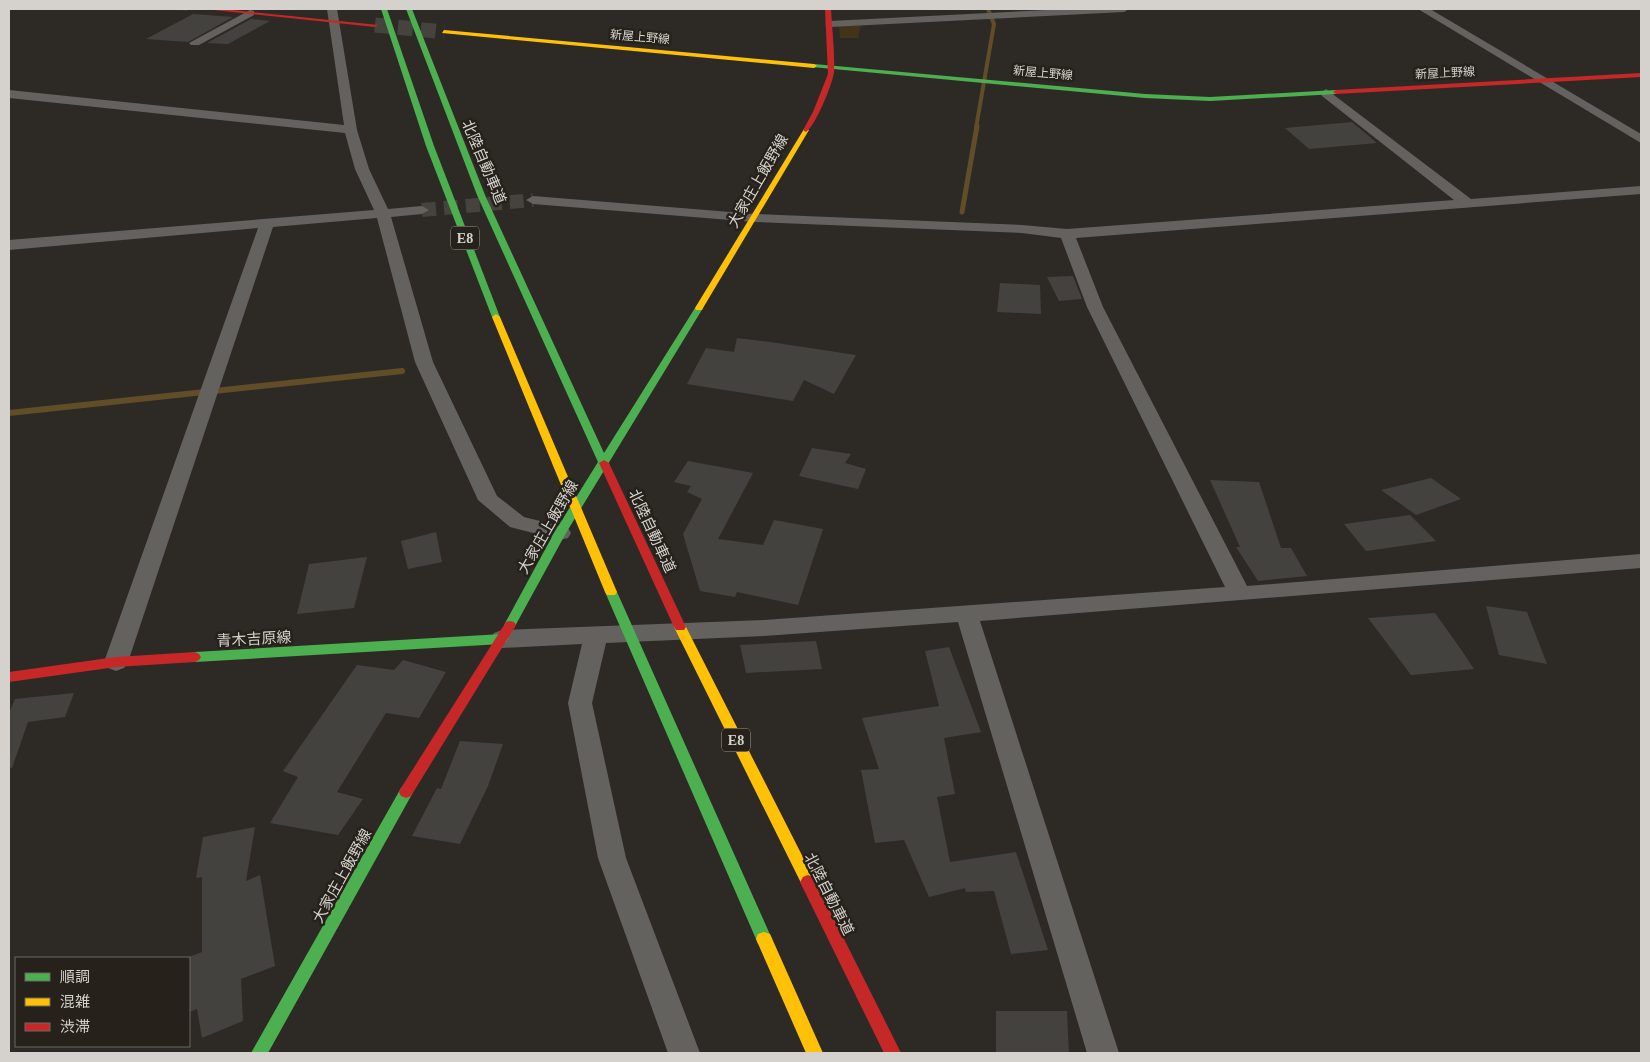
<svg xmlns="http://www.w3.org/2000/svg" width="1650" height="1062" viewBox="0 0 1650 1062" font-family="'Times New Roman','Noto Sans JP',serif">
<rect width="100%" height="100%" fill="#2d2a26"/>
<path fill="#41341b" d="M861 25 858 38H840L839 26Z"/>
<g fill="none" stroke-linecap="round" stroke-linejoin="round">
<path stroke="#614d27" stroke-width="4" d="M976 128 994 24 988 9"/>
<path stroke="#614d27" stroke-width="5" d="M962 212 977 126"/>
<path stroke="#614d27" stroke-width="6" d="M9 413 402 371"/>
</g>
<path fill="#44423e" d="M193 14 233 17 188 42 146 39Z
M251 19 270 21 228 44 207 43Z
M1352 122 1377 143 1309 149 1285 128Z
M1073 276 1082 299 1059 301 1047 277Z
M1000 283 1040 285 1041 314 997 312Z
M737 338 770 342 856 355 834 394 804 380 793 401 687 384 706 348 734 352Z
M812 448 851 454 845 463 866 469 858 489 799 476Z
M688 461 753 473 718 539 763 545 774 520 823 529 798 605 737 592 735 597 700 591 683 534 702 499 687 492 691 486 674 482Z
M1431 478 1461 499 1416 515 1381 490Z
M1210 480 1259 482 1281 548H1291L1307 576 1258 581 1236 547H1240Z
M1410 515 1436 541 1366 551 1344 524Z
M436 532 442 562 408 569 401 541Z
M367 557 354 608 297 614 309 564Z
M1486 606 1527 612 1547 664 1499 655Z
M1435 613 1460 648 1474 669 1411 675 1368 618Z
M816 641 822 669 746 673 740 645Z
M949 647 981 732 944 738 955 794 937 797 950 862 1016 852 1048 950 1011 954 994 891 966 892 965 888 929 897 904 840 875 843 861 770 879 769 862 718 939 706 925 651Z
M403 660 446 672 419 718 386 713 337 792 363 799 338 835 270 823 298 777 283 771 357 665 394 670Z
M74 693 65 717 28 722 12 768 9 767V713L15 699Z
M460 741 503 744 488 786 460 844 412 836 437 788 441 789Z
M255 827 246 881 260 875 275 966 241 979 243 1021 202 1038 197 1009 189 1012V957L202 952V877L196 878 203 837Z
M996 1011H1067L1069 1053H996Z"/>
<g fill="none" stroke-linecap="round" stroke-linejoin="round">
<path stroke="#46433f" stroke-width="14" stroke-dasharray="14 8" stroke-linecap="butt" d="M422 210 533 200"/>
<path stroke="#46433f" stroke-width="15" stroke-dasharray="15 8" stroke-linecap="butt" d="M375 25 444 32"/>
<path stroke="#666461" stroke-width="2" stroke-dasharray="0.5 2" stroke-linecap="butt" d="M174 9 188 10"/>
<path fill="#64625f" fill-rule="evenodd" d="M327 9H337L357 130 369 169 388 209 422 206 429 210 422 214 391 217 433 362 497 496 524 517 568 528 571 533 568 538 560 540 510 527 478 500 415 362 377 218 273 227 128 662 124 668 116 671 108 668 104 662 258 228 9 250V240L374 210 355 169 345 133 9 98V90L344 125Z
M1068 9H1129L1124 12 830 27 825 24 830 21Z
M1418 9H1430L1641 134V143Z
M250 10 254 11V15L199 45H191L189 43Z
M1326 89 1471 199 1641 186V194L1076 238 1103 307 1247 586 1641 554V568L980 621 1119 1053H1087L958 622 764 636 606 643 592 703 626 858 700 1053H668L598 858 568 703 582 644 502 648 494 645 490 639 494 633 502 630 764 620 1225 587 1087 307 1061 238 1022 233 755 222 533 204 526 200 533 196 755 214 1022 225 1067 229 1454 200 1322 96 1320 93Z"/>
<path fill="#4caf50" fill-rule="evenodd" d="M381 9H387L434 146 500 317 499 319 496 320 492 317 426 146Z
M406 9H412L485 195 604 453 695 308 699 305 703 308 566 533 514 628H506L504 625 554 533 598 462 477 195Z
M814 64 1145 94 1210 97 1336 90 1339 92 1336 94 1210 101 1145 98 812 67 811 66Z
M611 588 615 589 617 592 772 939 770 944 764 946 758 944 756 939 605 592 607 589Z
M502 634 506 636 508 639 506 642 502 644 195 662 191 660 189 657 191 654 195 652Z
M406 786 411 788 413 792 411 796 268 1053H251L401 788Z"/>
<path fill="#ffc107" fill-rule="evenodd" d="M444 30 814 64 817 66 814 68 442 33Z
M804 129 809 130 703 308 702 310H696L695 308Z
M496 314 500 317 617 592 615 595H607L605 592 492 317Z
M680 623 684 624 686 627 813 877 816 882 813 887 808 889 803 887 674 627 676 624Z
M764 932 770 934 823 1053H806L756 939 758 934Z"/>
<path fill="#c62828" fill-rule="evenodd" d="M205 9H223L378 25 375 27Z
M825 9H831C832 30 835 52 834 72 833 83 815 127 806 132L803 130 813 112 828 74Z
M1641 73V77L1336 94 1333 92 1336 90Z
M604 460 609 463 686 627 684 630H676L674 627 599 463Z
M510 621 514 622 516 625 411 796 406 798 401 796 399 792 401 788 506 622Z
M195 652 199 654 201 657 199 660 195 662 116 667 9 682V672L116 657Z
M808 875 813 877 901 1053H884L800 882 803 877Z"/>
</g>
<g text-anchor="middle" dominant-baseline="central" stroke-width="5" stroke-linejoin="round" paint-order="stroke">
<g font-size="12" fill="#d5d2cd" stroke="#26211a">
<text transform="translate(640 37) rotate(5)">新屋上野線</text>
<text transform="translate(1043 73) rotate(5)">新屋上野線</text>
<text transform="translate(1445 73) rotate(-3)">新屋上野線</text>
</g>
<g fill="#26211a" stroke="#a09d97" stroke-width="1">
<rect x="451" y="226.5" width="28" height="23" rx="4"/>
<rect x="722" y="728.5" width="28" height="23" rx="4"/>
</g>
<g font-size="14" font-weight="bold" fill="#d5d2cd">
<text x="465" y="238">E8</text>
<text x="736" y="740">E8</text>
</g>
<g font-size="15" fill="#d5d2cd" stroke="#26211a">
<text transform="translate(484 162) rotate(67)">北陸自動車道</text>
<text transform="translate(758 181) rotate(-60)">大家庄上飯野線</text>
<text transform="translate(548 527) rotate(-60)">大家庄上飯野線</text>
<text transform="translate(652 531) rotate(65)">北陸自動車道</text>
<text transform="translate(254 639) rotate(-3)">青木吉原線</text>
<text transform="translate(342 876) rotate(-61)">大家庄上飯野線</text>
<text transform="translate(829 894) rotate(63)">北陸自動車道</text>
</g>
</g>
<rect width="1650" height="1062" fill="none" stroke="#d5d2cd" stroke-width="20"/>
<rect x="15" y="957" width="175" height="90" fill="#26211a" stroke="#6c6862"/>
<rect x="25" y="973" width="25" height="8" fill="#4caf50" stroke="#6c6862"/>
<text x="60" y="982" font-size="15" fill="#d5d2cd">順調</text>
<rect x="25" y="998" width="25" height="8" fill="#ffc107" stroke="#6c6862"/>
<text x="60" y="1007" font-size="15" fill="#d5d2cd">混雑</text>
<rect x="25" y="1023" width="25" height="8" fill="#c62828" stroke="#6c6862"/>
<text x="60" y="1032" font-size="15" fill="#d5d2cd">渋滞</text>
</svg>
